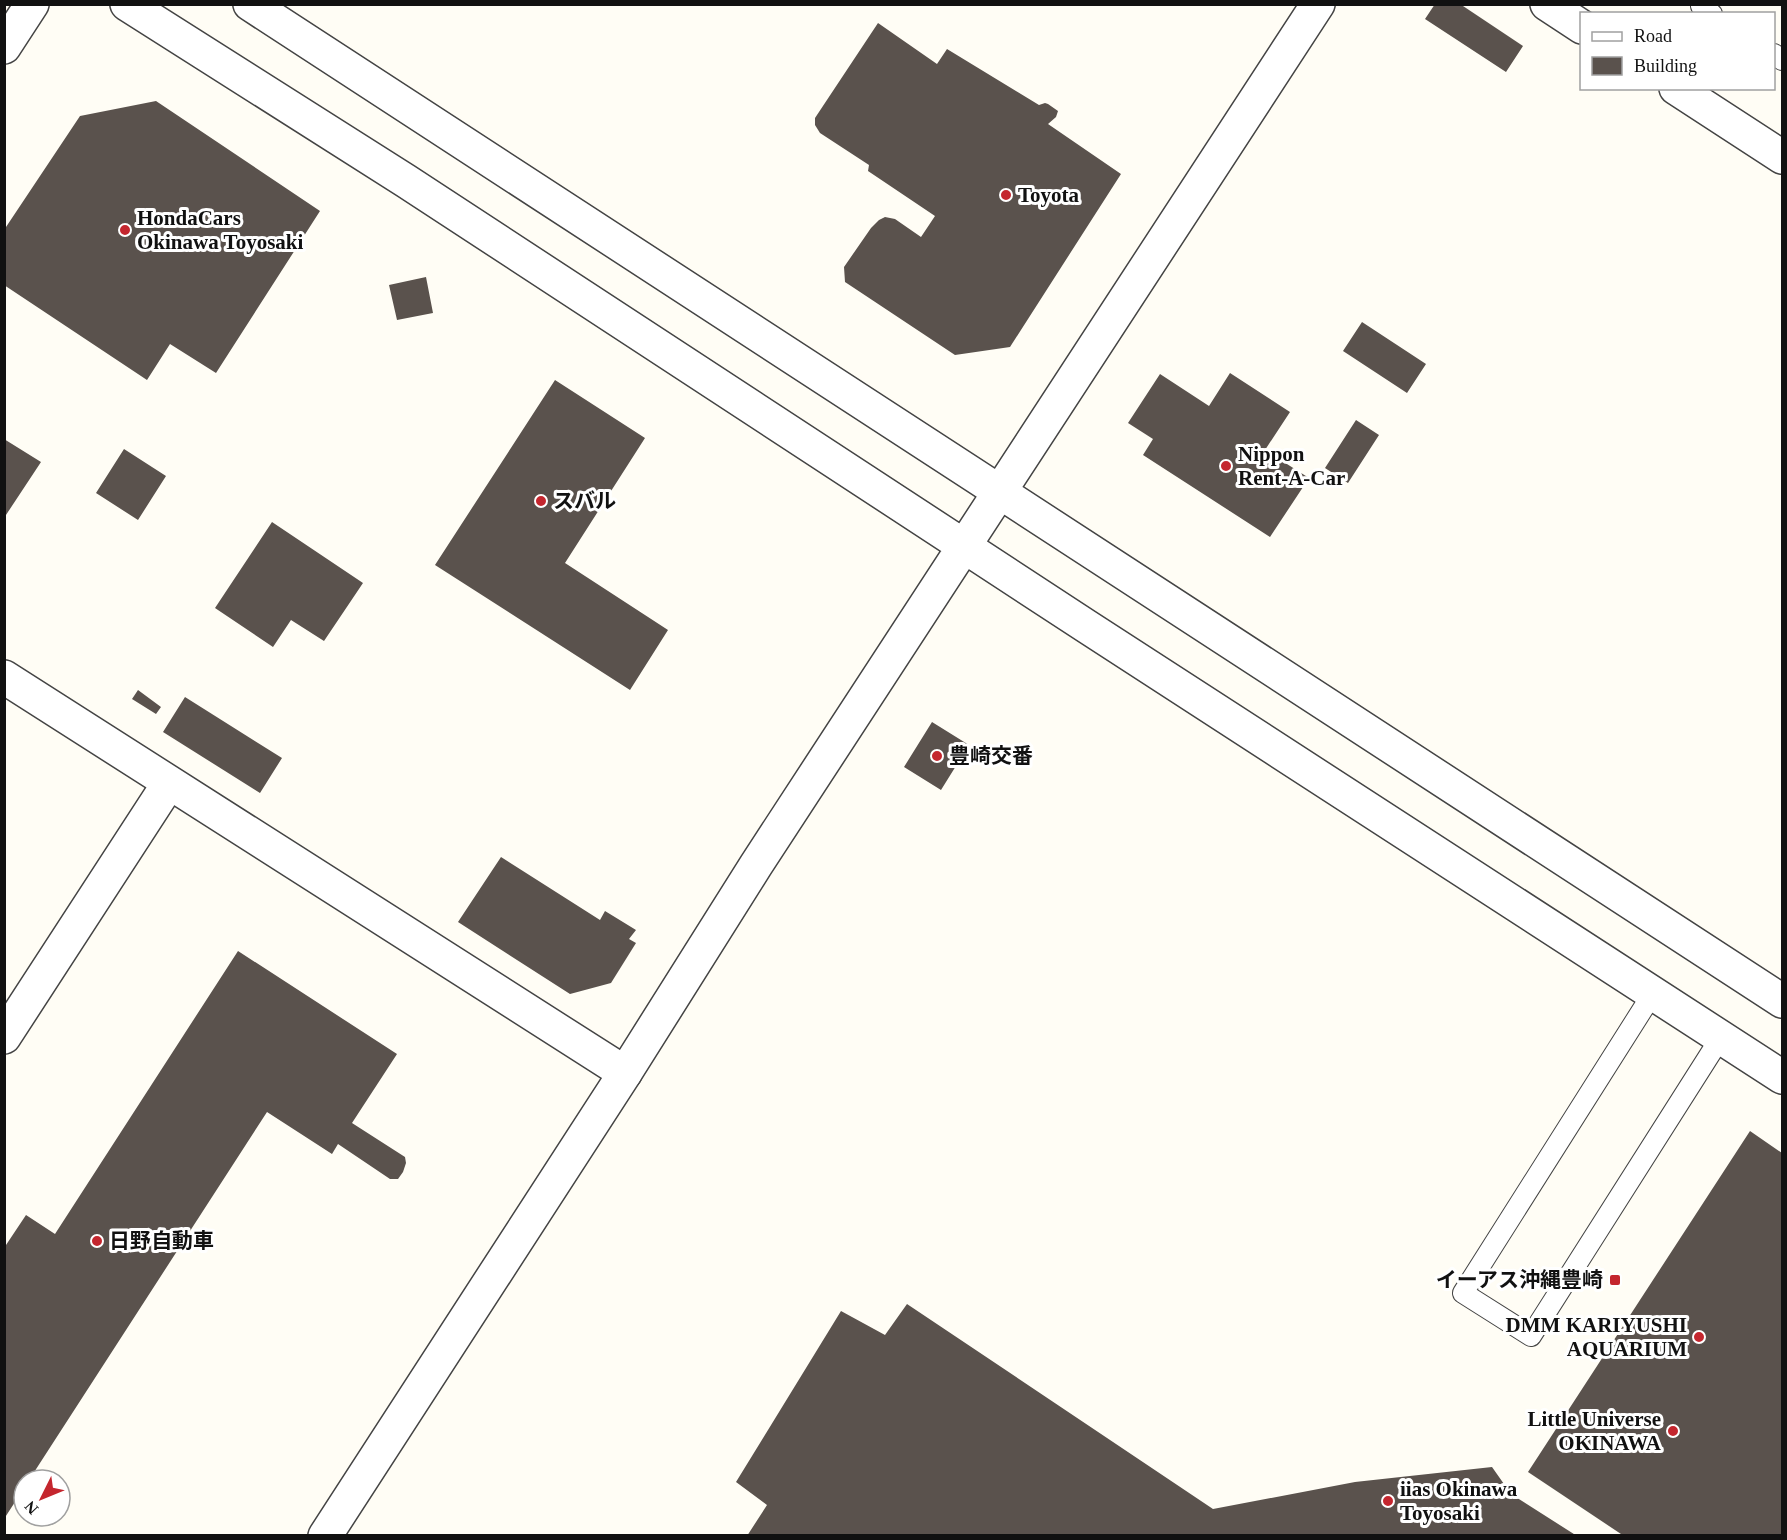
<svg xmlns="http://www.w3.org/2000/svg" width="1787" height="1540" viewBox="0 0 1787 1540" font-family="'Times New Roman','Noto Sans JP',serif">
<rect width="100%" height="100%" fill="#fffdf5"/>
<path fill="#5a524d" d="M1435 4H1460L1523 46 1506 72 1425 19Z
M878 23 937 64 947 49 1039 105 1045 103 1048 104 1058 111 1056 117 1048 124 1121 174 1010 347 955 355 845 282 844 267 871 228 879 220 885 217 895 219 921 237 935 216 868 171 869 165 820 133 815 125V118Z
M156 101 320 211 216 373 170 344 147 380 4 285V230L80 116Z
M426 277 433 313 397 320 389 285Z
M1362 322 1426 364 1407 393 1343 351Z
M1230 373 1290 412 1265 450 1309 478 1270 537 1143 455 1153 439 1128 423 1160 374 1209 406Z
M555 380 645 438 565 563 668 630 630 690 435 565Z
M1356 420 1379 435 1348 483 1325 468Z
M4 439 41 462 4 518Z
M124 449 166 476 138 520 96 493Z
M272 522 363 583 324 641 291 620 273 647 215 608Z
M138 690 161 707 156 714 132 699Z
M185 697 282 758 260 793 163 732Z
M932 722 969 745 941 790 904 767Z
M501 857 600 920 605 911 636 930 629 939 636 943 611 983 570 994 458 922Z
M238 951 397 1054 352 1123 405 1157 406 1163 403 1172 398 1179H390L338 1144 332 1154 267 1112 29 1480H24V1488L4 1519V1248L26 1215 55 1234Z
M1750 1131 1782 1153V1536H1624L1528 1472Z
M907 1304 1213 1509 1355 1482 1492 1467 1511 1494 1577 1536H747L767 1505 736 1482 841 1311 885 1335Z"/>
<g fill="none" stroke-linecap="round" stroke-linejoin="round">
<g stroke="#444" stroke-width="22">
<path id="service" d="M1701 6 1712 14
M1774 54 1782 60
M1653 993 1463 1293 1531 1336 1721 1037"/>
</g>
<g stroke="#444" stroke-width="36">
<path id="minor" d="M4 677 625 1073"/>
</g>
<g stroke="#444" stroke-width="36">
<path id="tertiary" d="M127 4 406 181 1086 626 1782 1077
M250 4 1782 1001
M1547 4 1582 27
M4 47 32 4
M1676 88 1782 157
M4 1037 169 783
M325 1536 625 1073 756 865 1318 4"/>
</g>
<use href="#service" stroke="#fff" stroke-width="20"/>
<use href="#minor" stroke="#fff" stroke-width="33"/>
<use href="#tertiary" stroke="#fff" stroke-width="33"/>
</g>
<g fill="#c4262e" stroke="#fff" stroke-width="2">
<circle cx="1006" cy="195" r="6"/>
<circle cx="125" cy="230" r="6"/>
<circle cx="1226" cy="466" r="6"/>
<circle cx="541" cy="501" r="6"/>
<circle cx="937" cy="756" r="6"/>
<circle cx="97" cy="1241" r="6"/>
<rect x="1609" y="1274" width="12" height="12" rx="3"/>
<circle cx="1699" cy="1337" r="6"/>
<circle cx="1673" cy="1431" r="6"/>
<circle cx="1388" cy="1501" r="6"/>
</g>
<g text-anchor="middle" dominant-baseline="central" stroke-width="6" stroke-linejoin="round" paint-order="stroke">
<g font-size="21" font-weight="bold" fill="#111" stroke="#fff" text-anchor="start">
<text x="1018" y="195">Toyota</text>
<text x="137" y="218">HondaCars<tspan x="137" dy="24">Okinawa Toyosaki</tspan></text>
<text x="1238" y="454">Nippon<tspan x="1238" dy="24">Rent-A-Car</tspan></text>
<text x="553" y="501">スバル</text>
<text x="949" y="756">豊崎交番</text>
<text x="109" y="1241">日野自動車</text>
<text x="1603" y="1280" text-anchor="end">イーアス沖縄豊崎</text>
<text x="1687" y="1325" text-anchor="end">DMM KARIYUSHI<tspan x="1687" dy="24">AQUARIUM</tspan></text>
<text x="1661" y="1419" text-anchor="end">Little Universe<tspan x="1661" dy="24">OKINAWA</tspan></text>
<text x="1400" y="1489">iias Okinawa<tspan x="1400" dy="24">Toyosaki</tspan></text>
</g>
</g>
<rect width="1787" height="1540" fill="none" stroke="#111111" stroke-width="12"/>
<rect x="1580" y="12" width="195" height="78" fill="#ffffff" stroke="#a0a0a0" stroke-width="1.5"/>
<rect x="1592" y="32" width="30" height="9" fill="#ffffff" stroke="#a0a0a0" stroke-width="1.5"/>
<text x="1634" y="42" font-size="18" fill="#111111">Road</text>
<rect x="1592" y="57" width="30" height="18" fill="#5a524d" stroke="#a0a0a0" stroke-width="1.5"/>
<text x="1634" y="72" font-size="18" fill="#111111">Building</text>
<g transform="translate(42 1498) rotate(227)"><circle r="28" fill="#ffffff" stroke="#a0a0a0" stroke-width="1.5"/>
<path d="M0-4.5L10 22L0 15L-10 22Z" fill="#c4262e"/>
<text y="-9" font-size="16" font-weight="bold" text-anchor="middle" fill="#111111">N</text>
</g>
</svg>
